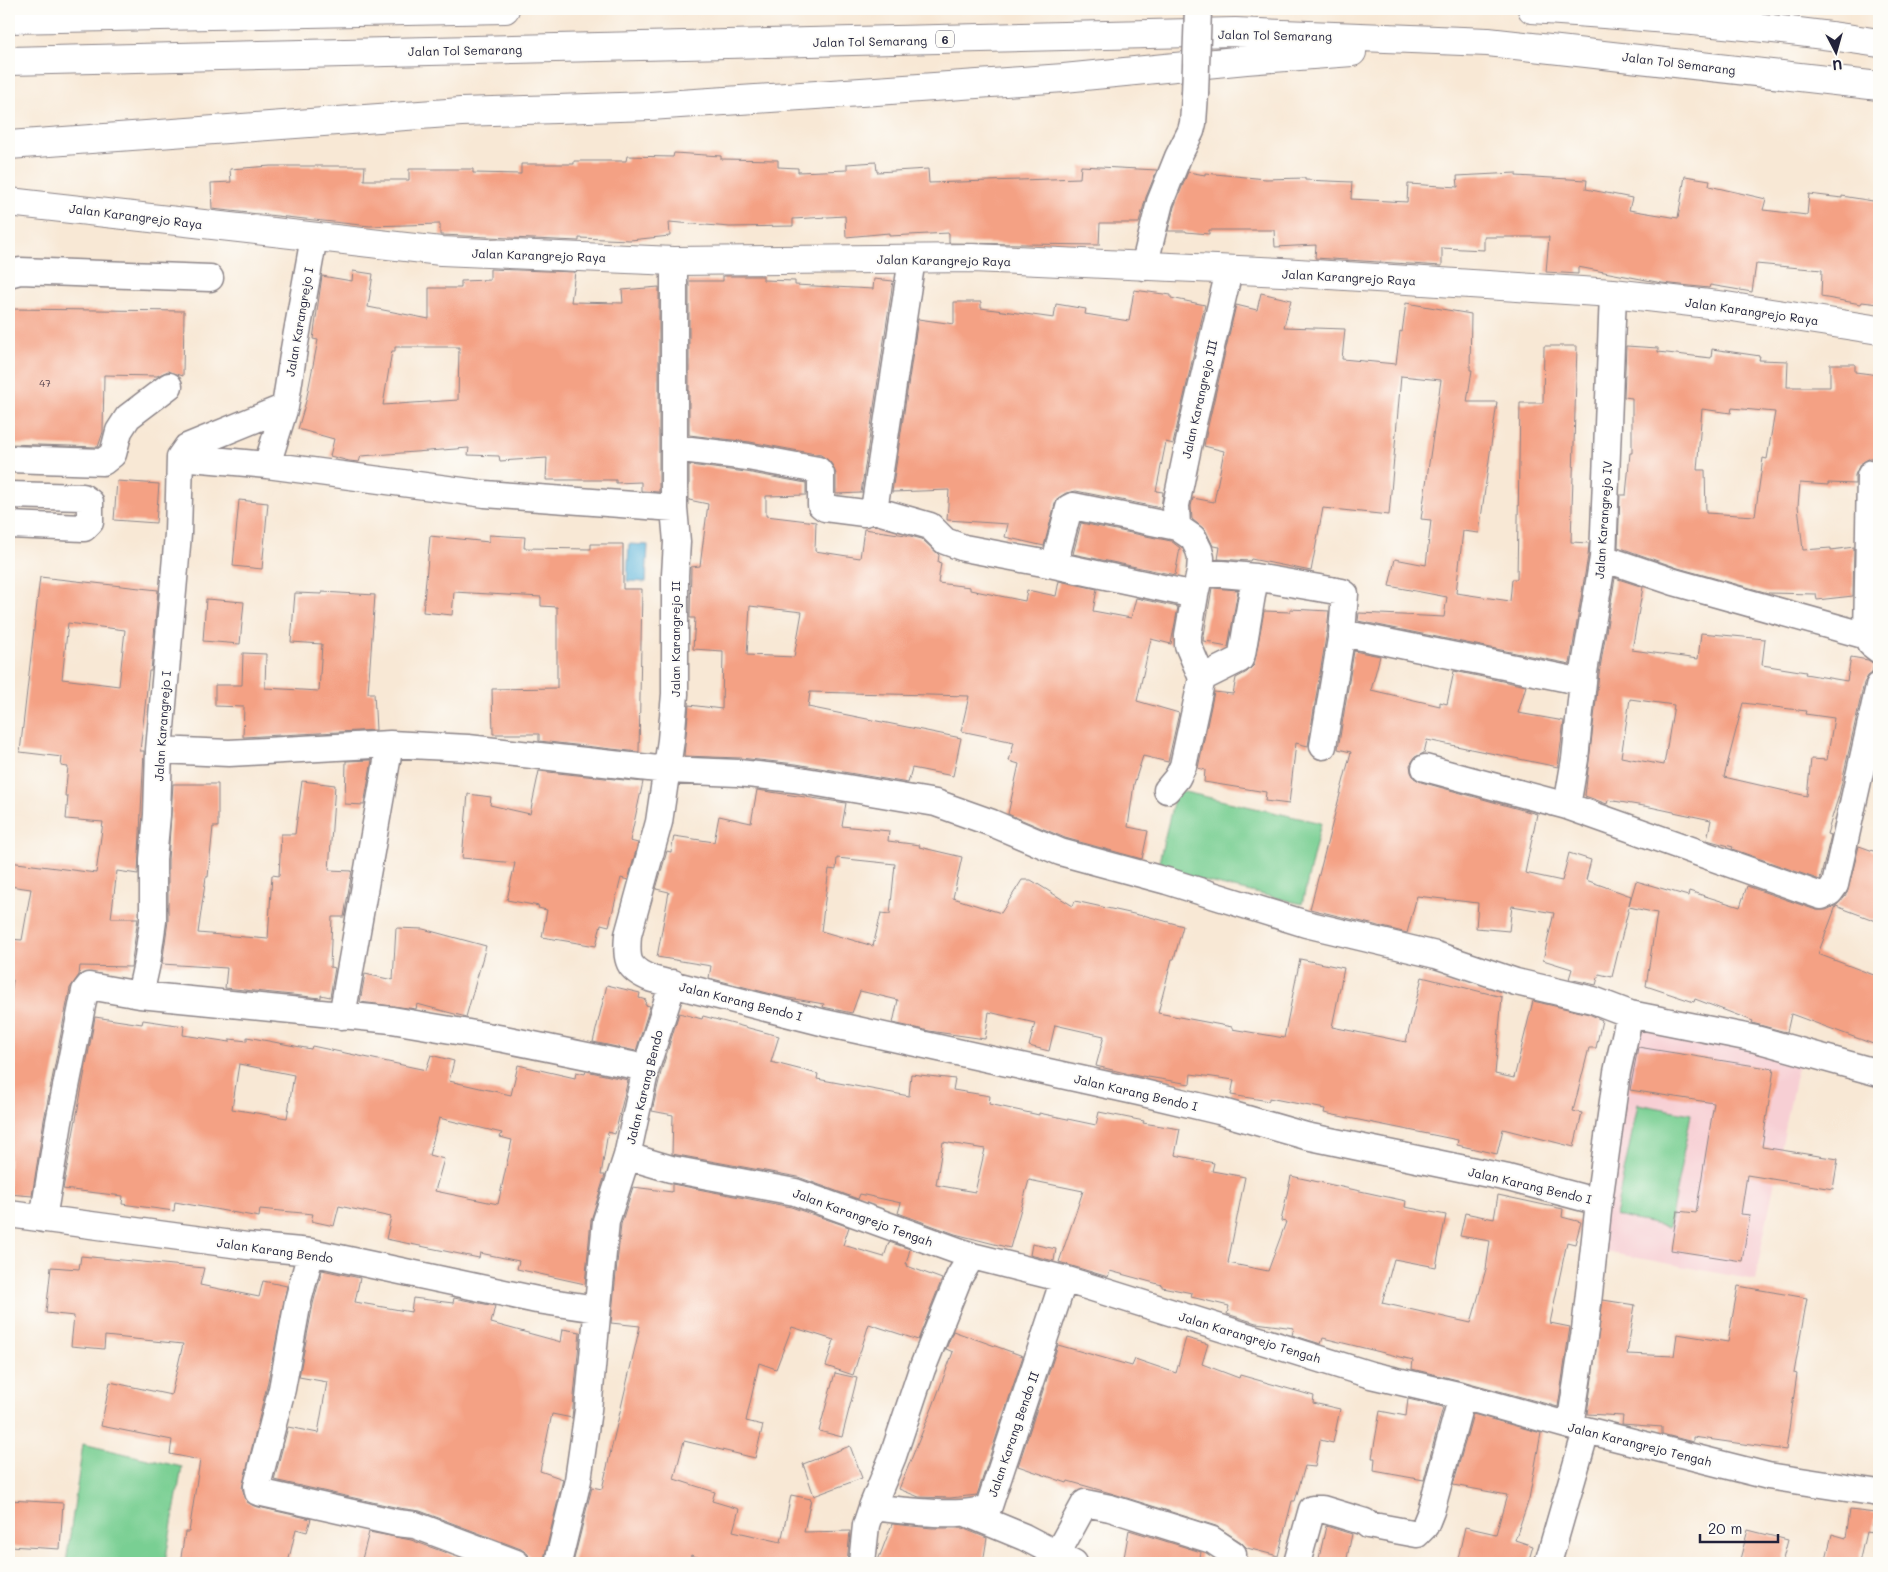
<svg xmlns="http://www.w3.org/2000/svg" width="1888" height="1572" viewBox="0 0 1888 1572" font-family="Mali,sans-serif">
<rect width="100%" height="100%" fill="#fdfcf7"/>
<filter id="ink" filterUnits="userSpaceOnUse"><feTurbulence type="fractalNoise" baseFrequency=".02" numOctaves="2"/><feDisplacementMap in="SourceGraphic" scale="10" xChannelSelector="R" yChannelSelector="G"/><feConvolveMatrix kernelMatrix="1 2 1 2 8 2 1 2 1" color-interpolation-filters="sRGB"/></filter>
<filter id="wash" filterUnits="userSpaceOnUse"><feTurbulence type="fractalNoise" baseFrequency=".0096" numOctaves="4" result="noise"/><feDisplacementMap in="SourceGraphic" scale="20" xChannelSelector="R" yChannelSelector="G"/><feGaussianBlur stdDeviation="1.12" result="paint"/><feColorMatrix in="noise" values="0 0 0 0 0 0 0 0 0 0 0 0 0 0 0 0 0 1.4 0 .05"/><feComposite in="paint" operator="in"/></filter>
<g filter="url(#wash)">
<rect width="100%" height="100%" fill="#f8e8d5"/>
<path fill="#f7cfd4" d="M1635 1022 1799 1059 1755 1280 1596 1250Z"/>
<path fill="#79cf93" stroke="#4e7867" d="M1176 790 1321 823 1302 904 1157 870Z
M1638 1104 1691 1114 1669 1227 1615 1216Z
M83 1444 182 1467 165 1563H66Z"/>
<path fill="#5eb6db" stroke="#406c8b" d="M629 544 648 545 646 582 627 581Z"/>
<g id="blocks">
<path fill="#f4a184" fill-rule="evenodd" d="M674 153 721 156V159L778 160V167L798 168V172L847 170V164L876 162 877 172 928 169 929 183 1080 178 1081 166 1157 170 1146 197 1139 223H1100L1099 245 949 243V233L889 236V233L846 237 845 216 793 219V226L730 227 669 222 670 236 630 240 579 238V241L442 235H440V224L370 226 212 209 211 183 231 182 230 169 271 166H365L364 180H409V169H473V173L521 174V164H574V161H626L627 156 673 157Z
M1188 172 1205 175V173L1266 179 1305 178V180L1352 182 1351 199 1407 202 1408 184 1458 187 1457 176 1516 173V176L1587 180 1586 189 1632 198 1629 210 1678 218 1685 176 1710 180 1709 186 1766 199 1763 210 1807 215 1809 194 1842 198V196L1879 202V304L1862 302 1861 304 1821 297 1822 270 1756 264 1752 292 1710 285 1709 288 1662 283 1578 267V274L1546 272 1549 237H1484V250L1442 248V266L1315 258 1316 245 1275 247 1274 230H1209V234L1186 232V231H1168L1174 207Z
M490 269 575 272 571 302 623 303 622 290 659 287V492L641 491V482L616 483V480H546L547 458 500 461 499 456 468 455 469 448 361 456 359 462 349 461 330 456 334 439 298 429 306 401 318 340 313 339 322 276 352 281 353 271 373 274 368 307 429 319V288H461V281L490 280ZM395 347H459L458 400 383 405 392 351H395Z
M723 276H763V280L795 281V285L873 289 874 279 893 281 861 493 836 494V474L833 466 829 461 821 455 750 442 689 435V281H723Z
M1134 290 1171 295V298L1205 305 1173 444 1166 442 1156 491 1163 492 1161 508 1076 491 1066 493 1058 498 1055 504 1044 546 1005 537 1008 524 947 520 949 490 892 492 918 319 954 324V302H981V308L1054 318 1056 304 1086 309 1085 314 1129 321Z
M1261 293 1291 300 1284 327 1345 329 1342 359 1396 364 1400 331 1402 332 1406 303 1471 314 1470 370H1472L1467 402H1497L1479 533 1463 531 1456 593 1510 601 1512 579H1517L1520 403H1543L1544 346H1577L1571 542 1589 543 1588 556 1570 664 1358 621 1359 613 1444 617 1447 597 1389 586 1395 559 1426 565 1431 520 1421 519 1441 380 1401 376 1389 515 1323 508 1311 571 1251 559 1250 561 1218 559 1220 547 1213 546 1206 531 1192 519 1191 506 1193 498 1214 502 1224 451 1204 446 1208 426 1236 305 1257 310Z
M10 309 184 311 183 376 168 371 157 376 104 375 103 432 98 447 9 444Z
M1626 346 1658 348V352L1711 358 1712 349 1760 356 1759 360 1788 361 1787 387H1830V364H1855V372L1879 375V457L1870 458 1860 464 1855 475V484L1828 483V485L1800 483 1798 506 1803 550 1831 548V550L1854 547 1853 596 1817 600 1816 594 1768 593 1678 568 1618 547 1620 495H1626L1630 453H1632V398L1624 397ZM1732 408 1775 412 1767 459 1763 458 1755 516 1706 513 1705 470H1697L1702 409 1731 413Z
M689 465 746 472 806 483V495L766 496V516L816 522 815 551 860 558 864 529 906 535 922 539 939 555 938 562 941 563 938 583 970 587V590L1025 601 1027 590 1056 596 1059 581 1097 589 1093 611 1131 618 1136 598 1178 607 1171 644 1151 639 1137 701 1179 713 1168 762 1143 756 1134 784 1128 827 1148 831 1142 859 1065 838 1008 814 1019 764 1009 761 1014 742 961 731 969 696 810 692 808 707 961 738 953 776 912 768 908 783 796 764 740 758 684 756 689 705 722 709 723 651 693 649 695 618H690L691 567 700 566 708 504 689 500ZM750 606 802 612 794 657 747 655Z
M117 481 159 484 156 523 114 520Z
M239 500 268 503 262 569 233 566Z
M1081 523 1171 541 1180 548 1175 575 1073 554Z
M489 535 525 537 524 548 591 549V544H623V589H642L639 752 539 741V734H493L492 689 557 688V607L541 606V597L454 592 452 615 423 612 430 536 489 542Z
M40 577 158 590 151 671H149L140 751H144L138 874 117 871 111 918H138L131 967 80 966 79 975 70 988 44 1120 32 1196 9 1194V1013L13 980 9 979V939L22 940 31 889 9 886V862L96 873 103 822 66 819 68 796H65L68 767 61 766 62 757 20 752ZM68 623 125 630 119 686 62 679Z
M1615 578 1643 587 1632 650 1698 659 1701 633 1765 639 1762 665 1806 672 1805 674 1847 681 1851 657 1868 660 1874 664 1872 673 1868 676 1864 683 1839 795 1827 834 1831 835 1820 880 1732 849 1733 847 1707 840 1711 820 1650 807 1608 800 1607 804 1585 796 1599 674ZM1630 699 1674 705 1664 765 1621 757ZM1743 703 1806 711 1805 714 1834 718 1827 760 1811 759 1807 796 1724 777Z
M1212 588 1238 590 1228 647 1211 644 1212 642 1203 641Z
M322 592 375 595 368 693H374L376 730 243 737 244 707 215 706V685H242L243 653 266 654 265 688 319 691 322 644 291 642 295 593 322 594Z
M206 599 244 602 240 644 203 641Z
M1290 609 1329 611 1327 631 1308 746 1296 743 1289 804 1265 801 1266 792 1204 782 1205 770 1198 768 1214 692 1233 694 1236 678 1247 672 1254 665 1264 611 1290 612Z
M1354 651 1380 656 1371 690 1440 706V702L1447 704 1454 671 1526 686 1518 713 1564 721 1558 767 1427 740 1424 753 1415 757 1410 765 1411 772 1414 778 1421 782 1537 814 1525 873 1562 881 1569 853 1591 860 1586 880 1631 896 1629 905 1636 881 1688 896 1689 891 1740 907 1747 886 1816 910H1826L1837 905 1847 893 1859 846 1879 853V922L1836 906 1818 954 1879 977V1045L1874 1042 1873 1044 1791 1014 1787 1032 1782 1031 1752 1023 1753 1021 1695 999 1694 1002 1646 986 1657 913 1629 907 1612 977 1599 974 1596 985 1569 979 1572 969 1543 960 1554 913 1512 906 1509 931 1476 928 1478 903 1417 896 1407 933 1310 909 1351 752 1338 749Z
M372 760 364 805 345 804 346 761Z
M539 771 643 782 630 841 638 843 628 880 621 878 609 926 601 924 596 946 542 937 547 910 538 908 539 906 507 900 515 863 462 858 468 794 491 797 490 805 530 814Z
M302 781 335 785 329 870 352 871 344 917H332L330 967 335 968 330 997 321 995V998L225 988 227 968 162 964 168 921V860L173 784H218V827H213L208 877H206L198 933 268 939 272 875 279 876 281 834H295Z
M757 790 846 803 842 826 889 831 888 841 920 845 919 847 962 857 953 898 1001 913 1022 880H1031L1073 906 1075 901 1143 916V915L1183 926 1174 959H1172L1158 1013 1232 1027V1029L1284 1038 1300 959 1344 968 1332 1027 1406 1042 1422 977 1502 997 1495 1074 1514 1078 1533 1001 1589 1014 1602 1020 1596 1048H1589L1573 1111 1582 1113 1574 1147 1503 1129 1497 1154 1457 1145 1458 1140 1324 1113 1325 1109 1269 1098V1101L1231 1095 1234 1080 1191 1074 1190 1084 1142 1076V1077L1096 1066 1104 1036 1055 1025 1049 1051 1029 1046 1035 1023 989 1012 985 1039 929 1031 893 1023 898 1000 860 991 852 1013 823 1007 824 1004 783 997 709 978 711 966 657 957 669 892 656 889 667 851 671 852 674 836 714 842 719 816 751 823ZM837 858 895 864 890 914 881 913 873 946 821 931 829 869 836 870Z
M396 928 423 929 486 946 466 1017 417 1004 416 1009 360 1002 365 974 393 980Z
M607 985 640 993 639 998 646 1000 645 1005 650 1006 636 1051 593 1042Z
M679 1013 702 1019 703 1016 779 1036 771 1062 818 1074 817 1079 909 1096 911 1074 955 1079 953 1090 990 1096 989 1104 1039 1115V1113L1096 1125 1099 1112 1144 1121 1143 1123 1180 1129 1175 1155 1214 1163 1212 1171 1245 1177 1228 1263 1268 1271 1286 1222 1281 1221 1291 1176 1406 1201 1405 1207 1446 1215 1436 1267 1394 1259 1382 1303 1471 1323 1486 1269 1490 1241 1460 1236 1465 1213 1494 1219 1498 1195 1563 1209 1562 1217 1581 1222 1575 1244 1567 1242 1550 1323 1570 1327 1558 1407 1466 1382 1412 1369 1413 1360 1323 1338 1321 1344 1292 1335 1294 1328 1256 1323 1227 1314 1229 1306 1191 1297 1192 1293 1162 1287V1285L1110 1271 1108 1277 1059 1262 1083 1191 1029 1180 1010 1248 955 1234 898 1213 901 1203 860 1194 858 1199 798 1177 672 1154 673 1115 652 1111 661 1072ZM943 1142 985 1149 975 1192 936 1185Z
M95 1017 142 1024 143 1020 184 1026 183 1035 230 1042V1039L247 1041V1037L311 1049 312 1046 426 1070 431 1055 454 1061 449 1081 511 1095 518 1065 575 1078 576 1072 585 1074 586 1071 628 1080 615 1134 608 1132 601 1175H605L591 1220 585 1284 517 1269 519 1261 480 1253 479 1258 386 1239 391 1217 339 1206 334 1226 311 1221 313 1214 260 1209 259 1217 175 1202 174 1211 122 1204 123 1196 63 1189ZM239 1064 294 1075 287 1118 232 1109ZM439 1118 502 1133 500 1137 512 1140 498 1204 435 1191 444 1159 429 1155Z
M1638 1047 1774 1069 1762 1147 1838 1159 1833 1189 1747 1175 1741 1214 1750 1215 1742 1261 1671 1250 1677 1211 1696 1213 1714 1103 1630 1090Z
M672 1184 791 1207 849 1227 843 1245 884 1257 889 1242 910 1249 906 1264H908L907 1266 942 1279 918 1340 869 1324 853 1375 826 1366 834 1340 792 1327 776 1369 759 1363 746 1421 763 1425 755 1458 684 1441 674 1479 715 1492 712 1501 739 1509 733 1531 781 1542 791 1495 811 1499 804 1532 850 1531 847 1563H714L691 1555 688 1563H573L592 1487 602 1489 640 1326 611 1323 621 1224 633 1187 672 1192Z
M1032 1244 1056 1249 1054 1261 1030 1255Z
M81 1256 204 1268 200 1285 259 1297 263 1281 287 1286 267 1386 242 1488 247 1502 254 1506 311 1519 307 1532 296 1529 288 1563H180L185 1532H189L200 1460 170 1454 172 1440 101 1426 110 1382 171 1395 183 1344 105 1336 104 1349 71 1346 74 1316 46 1313 51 1267 79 1269Z
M322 1270 360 1278 355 1302 411 1312 413 1298 453 1303 454 1298 495 1306 491 1323 561 1342 563 1329 580 1332 572 1418 552 1414 540 1471 563 1479 543 1563H531L528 1554 521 1549 420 1511 399 1508 274 1480 288 1427 318 1433 327 1382 299 1377 313 1304Z
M1738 1286 1807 1298 1794 1373 1797 1374 1786 1450 1693 1437V1442L1662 1434V1427L1622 1424 1623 1416 1587 1414 1603 1300 1635 1305 1627 1354 1674 1356 1677 1334 1728 1342Z
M953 1331 1023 1356 977 1495 950 1498 919 1497 899 1489 933 1406 953 1352 946 1349Z
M1186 1338 1208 1344 1202 1364 1239 1378 1240 1375 1314 1396 1313 1403 1340 1409 1333 1443 1320 1440 1315 1467 1305 1466 1295 1501H1292L1278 1556 1247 1548 1241 1542 1216 1526 1114 1494 1068 1481 1067 1483 1018 1466 1058 1345 1132 1366 1135 1359 1176 1373Z
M835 1373 857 1378 842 1437 819 1431Z
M1408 1399 1443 1407 1424 1480 1374 1471 1375 1458H1372L1380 1411 1406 1416Z
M1473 1414 1541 1433 1529 1499 1515 1540 1533 1546 1528 1563H1457L1465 1527 1496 1534 1507 1495 1453 1485Z
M850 1446 862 1478 814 1496 803 1464Z
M9 1500 63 1503 60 1549 9 1546Z
M1850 1510 1875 1513 1872 1533 1866 1532 1859 1563H1825L1832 1534 1846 1538Z
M892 1524 932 1528H962L987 1538 983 1563H877Z
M1326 1526 1352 1534 1346 1563H1318Z
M1129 1530 1201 1552 1199 1563H1123Z
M1748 1530 1788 1540 1782 1563H1756L1740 1559Z
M369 1532 411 1540 474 1563H361Z"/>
</g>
</g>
<g filter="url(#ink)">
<use href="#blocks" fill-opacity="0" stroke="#8d8588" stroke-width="1"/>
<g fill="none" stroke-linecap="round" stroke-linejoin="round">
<g stroke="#8d8588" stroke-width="29">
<path id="minor" d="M674 261V508L677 542 675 575V694L671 740 659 822 628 935C626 961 627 969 652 979L825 1023 1139 1092 1219 1111 1306 1136 1508 1178 1599 1202
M1144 267 1160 202 1178 157 1191 131 1193 123 1195 94
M9 274 20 271 210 278
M674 448 748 457 818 470 821 474V505L825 508 864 513 874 510 930 526 945 541 964 548 1054 565 1069 508 1073 506 1177 527 1193 538 1199 550 1201 558 1200 572 1195 595
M180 457 187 447 285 407
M9 459 103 462 113 454 119 431 128 417 169 386
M267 465 285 407 294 349 314 237
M9 495 83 497 90 502V522L84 528 9 525
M874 510 912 259
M1177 527 1176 505 1193 423 1229 271
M1603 558 1674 582 1867 636 1870 643 1879 650
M1054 565 1195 595 1188 635V645L1202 678 1183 766 1177 778 1167 790
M1200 572 1255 577 1342 592 1345 594 1342 633 1323 746
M1342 633 1583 682
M1867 636 1870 476 1872 473 1879 472
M1202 678 1240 659 1242 654 1255 577
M159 750 229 753 390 744 468 748 667 770 738 773 794 779 936 803 992 823 1060 852 1167 881 1306 924 1436 955 1516 982 1593 1000 1630 1014 1756 1039 1879 1073
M1425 768 1567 806 1821 896 1830 892 1835 885 1879 686
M1567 806 1575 759 1584 672 1603 558 1613 293
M140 995 147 963 153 921V859L157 815 159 750 178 534 180 457 267 465 485 494 674 508
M342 1016 390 744
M627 1156 671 1169 795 1192 972 1256 1064 1279 1371 1375 1462 1396 1570 1426 1768 1476 1879 1493
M9 1214 247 1246 311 1252 537 1300 597 1309
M43 1219 59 1122 85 991 89 986 140 995 392 1020 504 1039 646 1068
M311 1252 298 1301 282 1389 257 1486 258 1492 397 1523 415 1525 516 1563
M1570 1426 1585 1330 1599 1202 1617 1072 1630 1014
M872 1507 893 1456 922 1369 959 1277 972 1256
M966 1513 1024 1537 1074 1563
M1057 1554 1085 1503 1110 1508 1212 1540 1233 1554V1560
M558 1563 578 1480 588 1410 606 1221 627 1156 646 1068 673 983
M862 1563 866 1525 872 1507C899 1510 968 1520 989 1506L1064 1279
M1297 1563 1312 1509H1322L1365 1522 1368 1525 1417 1534 1425 1526 1431 1511 1462 1396
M1548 1563 1582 1445"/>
</g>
<g stroke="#8d8588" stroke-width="30">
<path id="major" d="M9 202 441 251 674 261 972 258 1282 272 1613 293 1726 306 1879 330"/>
</g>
<g stroke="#8d8588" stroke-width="30">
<path id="highway" d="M1532 9C1648 17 1764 25 1879 43
M9 19 505 9
M9 61 1235 32 1488 42 1879 86
M9 145 461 112 650 106 876 91 1064 78 1246 60 1352 52"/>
</g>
<use href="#minor" stroke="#fff" stroke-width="26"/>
<use href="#major" stroke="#fff" stroke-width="28"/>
<use href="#highway" stroke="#fff" stroke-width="28"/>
<g stroke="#8d8588" stroke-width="29" stroke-linecap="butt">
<path id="minor-bridge" d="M1195 94 1198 9"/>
</g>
<use href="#minor-bridge" stroke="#fff" stroke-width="26"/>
</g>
</g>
<g text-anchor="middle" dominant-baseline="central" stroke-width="4" stroke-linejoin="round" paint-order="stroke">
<g font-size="10" fill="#56424d">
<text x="45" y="383">47</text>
</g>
<rect fill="#fdfcf7" stroke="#646373" stroke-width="1" x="936" y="30.5" width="18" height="17" rx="4"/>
<g font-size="11" font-weight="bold" fill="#22223b">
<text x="945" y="39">6</text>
</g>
<g font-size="12" fill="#22223b" stroke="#fdfcf7">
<text transform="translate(1275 35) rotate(1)">Jalan Tol Semarang</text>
<text transform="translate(870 41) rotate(-1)">Jalan Tol Semarang</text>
<text transform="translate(465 50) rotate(-1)">Jalan Tol Semarang</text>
<text transform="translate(1679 63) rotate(7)">Jalan Tol Semarang</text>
<text transform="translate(136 216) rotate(7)">Jalan Karangrejo Raya</text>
<text transform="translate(539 255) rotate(2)">Jalan Karangrejo Raya</text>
<text transform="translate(944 260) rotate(1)">Jalan Karangrejo Raya</text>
<text transform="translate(1349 277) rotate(3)">Jalan Karangrejo Raya</text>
<text transform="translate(1752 311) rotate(8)">Jalan Karangrejo Raya</text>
<text transform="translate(299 322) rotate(-80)">Jalan Karangrejo I</text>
<text transform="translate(1199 399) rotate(-77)">Jalan Karangrejo III</text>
<text transform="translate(1603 520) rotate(-86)">Jalan Karangrejo IV</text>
<text transform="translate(675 639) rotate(-90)">Jalan Karangrejo II</text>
<text transform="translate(162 726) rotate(-86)">Jalan Karangrejo I</text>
<text transform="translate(741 1001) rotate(14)">Jalan Karang Bendo I</text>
<text transform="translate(644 1087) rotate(-76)">Jalan Karang Bendo</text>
<text transform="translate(1136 1092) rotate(13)">Jalan Karang Bendo I</text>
<text transform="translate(1530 1185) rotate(13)">Jalan Karang Bendo I</text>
<text transform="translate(863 1217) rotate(20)">Jalan Karangrejo Tengah</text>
<text transform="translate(275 1250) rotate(8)">Jalan Karang Bendo</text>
<text transform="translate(1250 1337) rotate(17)">Jalan Karangrejo Tengah</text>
<text transform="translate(1013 1434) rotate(-71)">Jalan Karang Bendo II</text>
<text transform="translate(1640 1444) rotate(14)">Jalan Karangrejo Tengah</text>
</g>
</g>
<rect width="1888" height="1572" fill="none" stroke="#fdfcf7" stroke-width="30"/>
<g transform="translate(1836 52) rotate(174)" stroke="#fdfcf7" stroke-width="4" paint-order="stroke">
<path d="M0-4L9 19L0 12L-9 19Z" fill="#22223b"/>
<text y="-8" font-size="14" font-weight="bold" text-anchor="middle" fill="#22223b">U</text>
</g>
<path d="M1700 1534v8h78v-8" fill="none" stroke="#22223b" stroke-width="2.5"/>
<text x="1708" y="1534" font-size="15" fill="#22223b" stroke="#fdfcf7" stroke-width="4" paint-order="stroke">20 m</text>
</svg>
